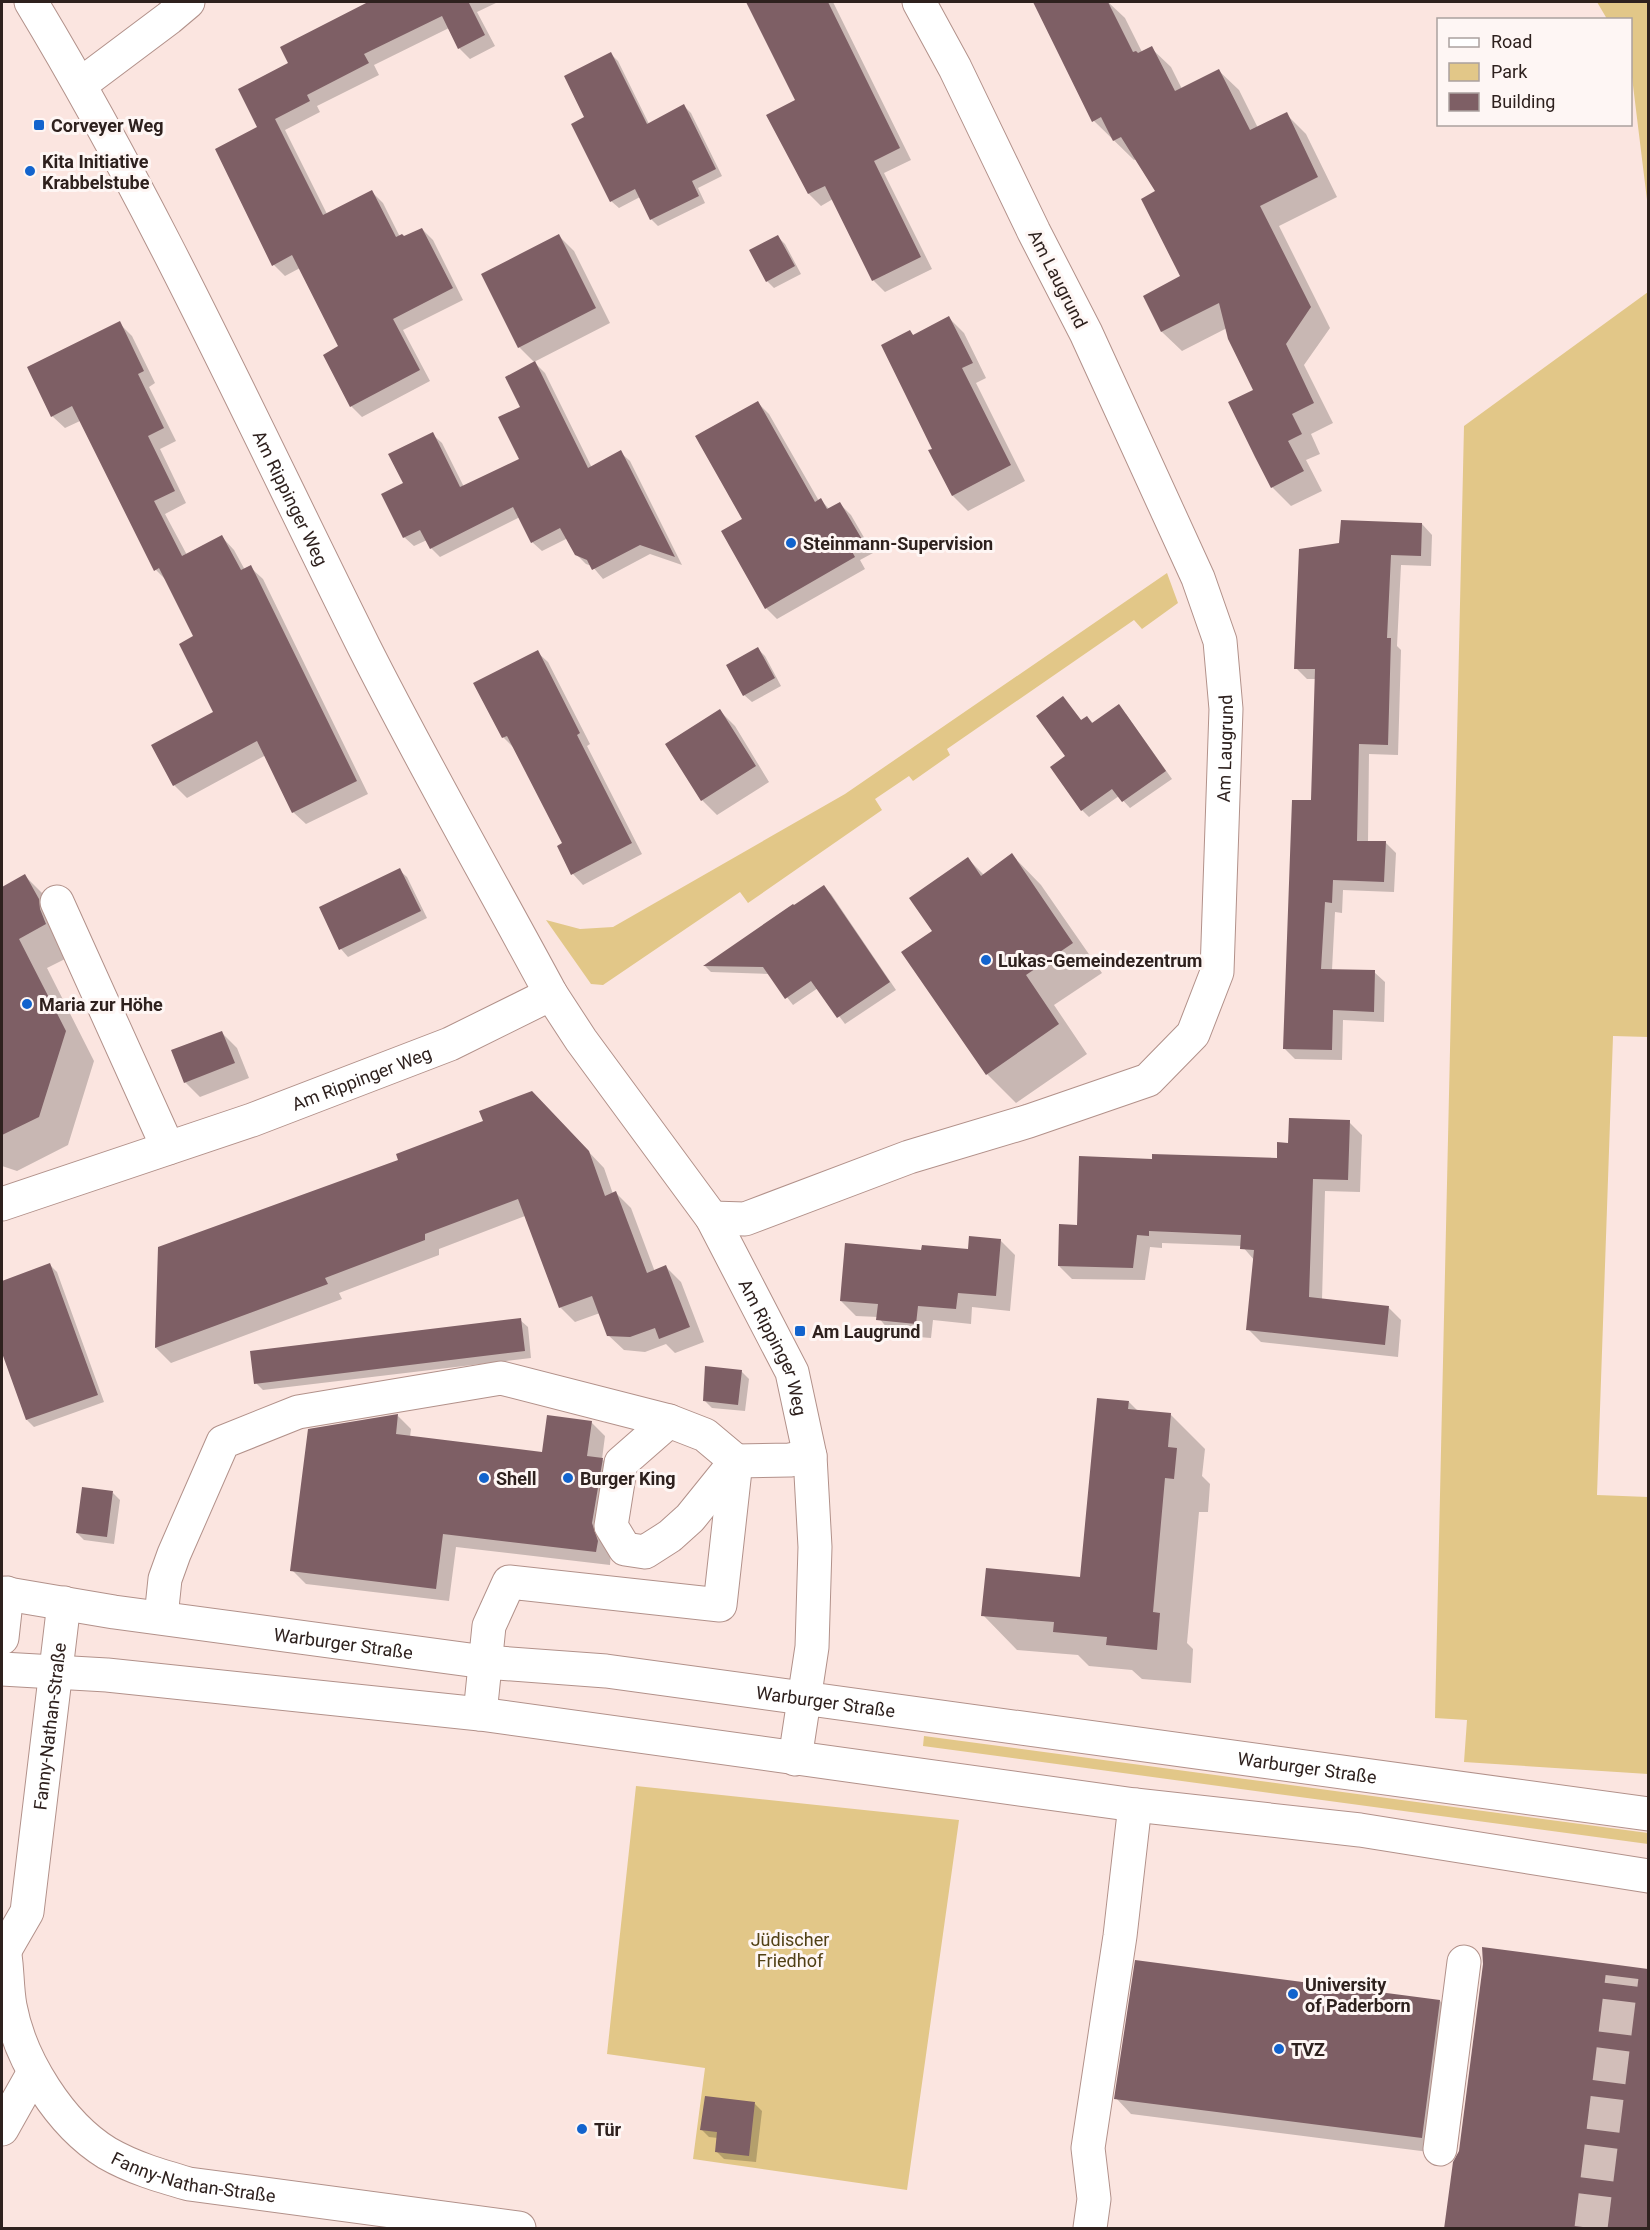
<svg xmlns="http://www.w3.org/2000/svg" width="1650" height="2230" viewBox="0 0 1650 2230" font-family="Roboto,sans-serif">
<rect width="100%" height="100%" fill="#fbe5e0"/>
<path fill="#e2c788" d="M1597 2H1648V208L1631 69 1630 20 1607 19Z
M1648 292V1037L1613 1036 1597 1495 1648 1497V1774L1464 1762 1467 1720 1435 1718 1464 426Z
M1167 573 1178 603 1142 629 1134 620 947 749 950 755 913 781 909 776 875 799 882 810 748 903 740 892 603 985 591 984 546 920 580 929 613 927 845 794Z
M924 1736 1648 1833V1844L923 1746Z
M636 1786 959 1820 907 2190 693 2159 705 2068 607 2054Z"/>
<path fill="#0003" d="M371 2H498L477 12 495 46 470 59 459 48 449 28 374 65 379 75 317 106 320 112 285 130 327 214 372 192 383 203 400 237 404 238 422 229 433 240 463 300 403 330 430 381 362 417 351 406 340 347 300 268 285 276 274 265 259 128 290 64 282 47Z
M796 2H833L911 160 884 173 932 269 885 292 873 280 833 199 821 206 809 194 797 101 757 21Z
M1034 2H1108L1125 18 1142 52 1151 48 1171 67 1182 89 1219 71 1239 90 1258 128 1286 114 1306 134 1337 197 1279 226 1330 328 1304 365 1333 423 1311 434 1320 454 1306 460 1322 491 1291 506 1272 487 1255 391 1227 328 1182 351 1162 332 1145 296 1182 277 1158 192 1136 159 1134 160 1094 121Z
M611 54 618 61 649 124 684 106 691 113 722 176 698 188 705 203 658 226 651 219 640 197 619 208 611 201 586 118Z
M559 236 574 251 610 323 534 362 545 373 592 468 620 452 630 461 682 565 650 554 603 579 592 566 586 564 576 554 568 538 542 551 532 542 520 517 440 557 431 548 427 540 414 546 404 537 405 484 432 434 442 443 464 487 521 459 522 407 535 363 519 347Z
M778 237 785 244 801 274 774 288 767 281Z
M949 318 964 333 986 378 976 383 1025 481 968 511 953 496 930 451 933 449 910 332 914 336Z
M119 323 132 336 155 383 149 387 176 441 160 449 186 503 165 514 187 555 222 537 234 550 245 570 250 567 263 579 368 794 306 824 293 812 266 755 187 798 174 785 153 746 215 713 195 637 168 582 156 570 80 421 65 428 52 416Z
M758 403 769 414 819 501 821 500 830 510 840 504 851 515 873 553 860 560 865 569 777 619 766 608 744 519Z
M1422 524 1432 535 1431 566 1401 565 1397 646 1401 650 1398 755 1369 754 1368 842H1385L1396 853 1394 892 1343 890 1342 913 1335 912 1332 970 1374 972 1385 982 1384 1022 1343 1020 1342 1060 1295 1059 1284 1048 1313 802 1316 679H1307L1296 668 1341 544Z
M758 649 765 656 781 686 752 702 744 695Z
M537 652 548 662 590 744 587 746 642 854 583 885 573 874 564 844 514 748 503 737Z
M1063 698 1082 721 1087 717 1094 724 1126 714 1172 779 1130 808 1119 796 1089 817 1082 810 1068 756Z
M720 711 735 726 769 782 717 815 702 800Z
M1012 855 1041 885 1102 973 1054 1005 1087 1054 1016 1103 987 1074 934 932 968 859 984 875Z
M399 870 407 877 427 918 348 957 341 949 321 908Z
M25 876 54 905 75 954 47 968 94 1061 68 1145 17 1171 2 1166V889Z
M824 887 831 894 896 990 845 1024 818 988 793 1005 769 974 711 972 705 966Z
M222 1033 237 1048 249 1078 200 1097 185 1082Z
M547 1108 604 1168 613 1194 616 1193 631 1208 655 1272 666 1267 681 1282 704 1342 675 1353 666 1344 645 1352 624 1350 608 1335 600 1313 575 1322 560 1307 525 1216 439 1249V1255L339 1293 342 1299 171 1363 156 1348 160 1248Z
M1349 1122 1362 1135 1360 1192 1325 1191 1322 1300 1388 1307 1401 1320 1398 1357 1261 1342 1248 1329 1255 1261 1242 1246 1162 1243V1248L1150 1247 1145 1280 1072 1279 1059 1266 1078 1226 1153 1160 1278 1159 1290 1144Z
M1000 1240 1015 1255 1010 1311 972 1307 971 1324 933 1320 931 1338 893 1335 878 1317 856 1316 841 1301 923 1252 969 1251Z
M50 1265 57 1272 104 1402 34 1427 27 1420 2 1349V1282Z
M520 1320 528 1327 531 1358 263 1390 256 1383Z
M741 1371 749 1379 745 1411 712 1408 705 1401Z
M1129 1402 1138 1411 1170 1414 1205 1449 1202 1476 1210 1484 1208 1512H1199L1187 1643 1193 1649 1191 1683 1142 1679 1132 1670 1089 1666 1078 1655 1017 1650 983 1615 1082 1579Z
M398 1416 411 1429 410 1437 544 1454 591 1422 605 1436 602 1459 616 1473 610 1565 456 1547 449 1601 306 1584 292 1570Z
M113 1493 120 1500 114 1544 84 1540 77 1533Z
M1483 1949 1648 1971V2228H1446L1460 2152 1484 1964Z
M1440 2001 1455 2016 1437 2153 1131 2114 1116 2098Z
M755 2104 762 2111 756 2162 724 2159 716 2151 718 2138 709 2137 702 2130Z"/>
<path fill="#7e5f65" d="M368 2H471L469 3 485 35 458 49 442 16 364 54 369 63 307 95 310 101 275 119 323 215 372 190 396 237 402 234 404 236 422 228 453 288 393 319 420 370 350 407 323 355 338 346 292 255 272 266 215 149 257 127 238 89 288 63 280 47Z
M746 2H828L900 148 874 161 921 257 872 281 825 186 808 194 766 115 795 100Z
M1033 2H1108L1133 52 1136 51 1138 53 1152 46 1175 91 1219 69 1250 130 1287 112 1318 177 1260 206 1311 307 1286 344 1314 403 1292 414 1302 434 1288 441 1304 471 1271 488 1255 457 1228 402 1253 390 1228 339 1219 303 1161 332 1143 296 1180 276 1141 199 1155 191 1121 137 1113 141 1101 117 1092 122Z
M611 52 647 124 684 104 716 169 692 181 699 196 650 220 635 189 610 202 571 124 584 117 564 76Z
M559 234 596 308 518 348 481 274Z
M778 235 795 266 766 282 749 250Z
M949 316 973 363 962 368 1011 465 952 496 928 450 932 449 881 345 910 330 913 335Z
M120 321 144 371 138 374 164 428 148 436 175 491 154 501 182 556 222 535 241 570 251 565 357 781 292 813 257 741 173 786 151 745 213 712 179 644 193 636 159 568 154 571 72 406 51 417 27 367Z
M535 361 588 468 621 450 675 557 640 545 592 570 587 560 575 555 560 528 531 543 513 507 430 549 420 530 403 538 381 494 403 483 388 454 433 432 460 487 519 459 498 417 520 407 505 377Z
M758 401 815 502 821 498 827 509 840 502 863 541 850 548 855 557 765 609 721 531 742 519 695 436Z
M1341 520 1422 523 1421 556 1391 555 1387 638H1391L1388 745 1359 744 1357 841H1386L1384 882 1333 880 1332 903 1325 902 1321 969 1375 970 1374 1012 1333 1010 1332 1050 1283 1049 1292 800H1311L1315 669H1294L1299 549 1339 543Z
M758 647 775 678 743 696 726 665Z
M538 650 580 733 577 735 632 843 571 875 557 846 562 843 507 736 502 738 473 683Z
M1063 696 1081 720 1087 716 1092 723 1119 704 1166 771 1122 802 1112 789 1081 811 1050 767 1065 756 1036 716Z
M720 709 756 766 701 801 665 744Z
M1012 853 1073 943 1026 975 1059 1024 986 1075 901 952 932 931 909 898 968 857 981 876Z
M400 868 421 911 339 950 319 907Z
M25 874 39 899 40 909 46 924 19 939 66 1031 39 1117 2 1135V887Z
M824 885 890 982 837 1018 811 981 785 999 763 967 703 966 793 904 794 905Z
M222 1031 235 1063 184 1083 171 1050Z
M532 1091 589 1151 605 1196 616 1191 647 1273 666 1265 690 1327 659 1339 655 1328 630 1337 607 1336 592 1296 559 1308 518 1199 425 1234V1240L325 1278 328 1284 155 1348 158 1247 398 1160 396 1154 483 1121 479 1111Z
M1289 1118 1350 1120 1348 1180 1313 1179 1309 1297 1389 1306 1385 1345 1246 1330 1254 1250 1240 1249 1241 1235 1149 1231V1236L1137 1235 1133 1268 1058 1266 1059 1224 1077 1225 1079 1156 1152 1159V1154L1277 1158V1142L1288 1143Z
M969 1236 1001 1239 996 1296 958 1293 956 1309 918 1306 916 1324 876 1320 878 1304 840 1301 845 1243 921 1250 922 1245 968 1249Z
M50 1263 98 1395 26 1420 2 1353V1281Z
M521 1318 525 1351 254 1384 250 1351Z
M705 1366 742 1370 738 1405 703 1401Z
M1097 1398 1129 1401 1128 1409 1171 1413 1168 1447 1177 1448 1174 1479 1165 1478 1153 1612 1160 1613 1157 1650 1106 1645 1107 1637 1053 1632 1054 1622 981 1616 986 1568 1080 1577Z
M398 1414 396 1434 542 1452 547 1415 592 1421 587 1456 603 1458 592 1523 598 1541 596 1552 443 1534 436 1589 290 1571 308 1429Z
M82 1487 113 1491 107 1537 76 1533Z
M1482 1947 1648 1969V2229H1444L1453 2162 1459 2151 1483 1964Z
M1135 1960 1440 2000 1422 2138 1114 2099Z
M705 2096 755 2102 749 2156 715 2152 717 2132 700 2130Z"/>
<g fill="none" stroke-linecap="round" stroke-linejoin="round">
<path stroke="#d2beb9" stroke-width="33" stroke-dasharray="33 16" stroke-linecap="butt" d="M1591 2228 1622 1977"/>
<g stroke="#b2918a" stroke-width="35">
<g id="minor">
<path id="s1" d="M31 2C156 209 256 430 364 647 423 764 489 879 551 994L581 1040 712 1218 792 1372 810 1456 815 1547 812 1647 795 1759"/>
<path d="M81 84 169 18 188 2"/>
<path d="M57 902 168 1148"/>
<path id="s2" d="M2 1204 252 1120 450 1044 551 994"/>
<path id="s3" d="M712 1218 745 1219 909 1157 1029 1121 1148 1080 1193 1034 1217 972 1226 709 1220 641 1198 578 1086 333 1034 232 955 68 919 2"/>
<path d="M669 1421 621 1463 611 1526 625 1549 645 1552 670 1536 690 1518 736 1461 790 1460 810 1456"/>
<path d="M161 1617 165 1579 174 1554 223 1442 298 1412 501 1378 669 1421 705 1435 736 1461 720 1605 509 1582 489 1626 480 1714"/>
<path d="M2 1638 7 1593"/>
<path id="s4" d="M2 1938C8 1960 6 1984 10 2006 20 2060 60 2124 107 2153 133 2168 161 2176 189 2184L519 2228"/>
<path id="s5" d="M5 1950 27 1912 64 1603"/>
<path d="M2 2129 34 2072"/>
<path d="M1440 2149 1464 1962"/>
<path d="M1090 2228 1094 2199 1088 2148 1120 1936 1135 1805"/>
</g>
</g>
<g stroke="#b2918a" stroke-width="35">
<g id="major">
<path id="s6" d="M2 1593 114 1612 485 1662 606 1671 1648 1814"/>
<path d="M2 1669 107 1675 480 1714 1135 1805 1360 1830 1648 1876"/>
</g>
</g>
<use href="#minor" stroke="#fff" stroke-width="33"/>
<use href="#major" stroke="#fff" stroke-width="33"/>
</g>
<g fill="#1263cd" stroke="#fef6f4" stroke-width="2">
<rect x="33" y="119" width="12" height="12" rx="3"/>
<circle cx="30" cy="171" r="6"/>
<circle cx="791" cy="543" r="6"/>
<circle cx="986" cy="960" r="6"/>
<circle cx="27" cy="1004" r="6"/>
<rect x="794" y="1325" width="12" height="12" rx="3"/>
<circle cx="484" cy="1478" r="6"/>
<circle cx="568" cy="1478" r="6"/>
<circle cx="1293" cy="1994" r="6"/>
<circle cx="1279" cy="2049" r="6"/>
<circle cx="582" cy="2129" r="6"/>
</g>
<g text-anchor="middle" dominant-baseline="central" stroke-width="6" stroke-linejoin="round" paint-order="stroke">
<g font-size="18" font-weight="bold" fill="#2e211e" stroke="#fef6f4" text-anchor="start">
<text x="51" y="125">Corveyer Weg</text>
<text x="42" y="161">Kita Initiative<tspan x="42" dy="21">Krabbelstube</tspan></text>
<text x="803" y="543">Steinmann-Supervision</text>
<text x="998" y="960">Lukas-Gemeindezentrum</text>
<text x="39" y="1004">Maria zur Höhe</text>
<text x="812" y="1331">Am Laugrund</text>
<text x="496" y="1478">Shell</text>
<text x="580" y="1478">Burger King</text>
<text x="1305" y="1984">University<tspan x="1305" dy="21">of Paderborn</tspan></text>
<text x="1291" y="2049">TVZ</text>
<text x="594" y="2129">Tür</text>
</g>
<g font-size="18" fill="#2e211e" stroke="#fef6f4">
<text transform="translate(1058 279) rotate(63)">Am Laugrund</text>
<text stroke="none"><textPath href="#s1" startOffset="560">Am Rippinger Weg</textPath></text>
<text stroke="none"><textPath href="#s3" startOffset="814">Am Laugrund</textPath></text>
<text stroke="none"><textPath href="#s2" startOffset="381">Am Rippinger Weg</textPath></text>
<text stroke="none"><textPath href="#s1" startOffset="1540">Am Rippinger Weg</textPath></text>
<text stroke="none"><textPath href="#s6" startOffset="345">Warburger Straße</textPath></text>
<text stroke="none"><textPath href="#s6" startOffset="831">Warburger Straße</textPath></text>
<text stroke="none"><textPath href="#s5" startOffset="231">Fanny-Nathan-Straße</textPath></text>
<text stroke="none"><textPath href="#s6" startOffset="1317">Warburger Straße</textPath></text>
<text stroke="none"><textPath href="#s4" startOffset="340">Fanny-Nathan-Straße</textPath></text>
</g>
<g font-size="18" fill="#514015" stroke="#fef6f4">
<text x="790" y="1939">Jüdischer<tspan x="790" dy="21">Friedhof</tspan></text>
</g>
</g>
<rect width="1650" height="2230" fill="none" stroke="#2e211e" stroke-width="6"/>
<rect x="1437" y="18" width="195" height="108" fill="#fef6f4" stroke="#aba19e" stroke-width="1.5"/>
<rect x="1449" y="38" width="30" height="9" fill="#ffffff" stroke="#aba19e" stroke-width="1.5"/>
<text x="1491" y="48" font-size="18" fill="#2e211e">Road</text>
<rect x="1449" y="63" width="30" height="18" fill="#e2c788" stroke="#aba19e" stroke-width="1.5"/>
<text x="1491" y="78" font-size="18" fill="#2e211e">Park</text>
<rect x="1449" y="93" width="30" height="18" fill="#7e5f65" stroke="#aba19e" stroke-width="1.5"/>
<text x="1491" y="108" font-size="18" fill="#2e211e">Building</text>
</svg>
